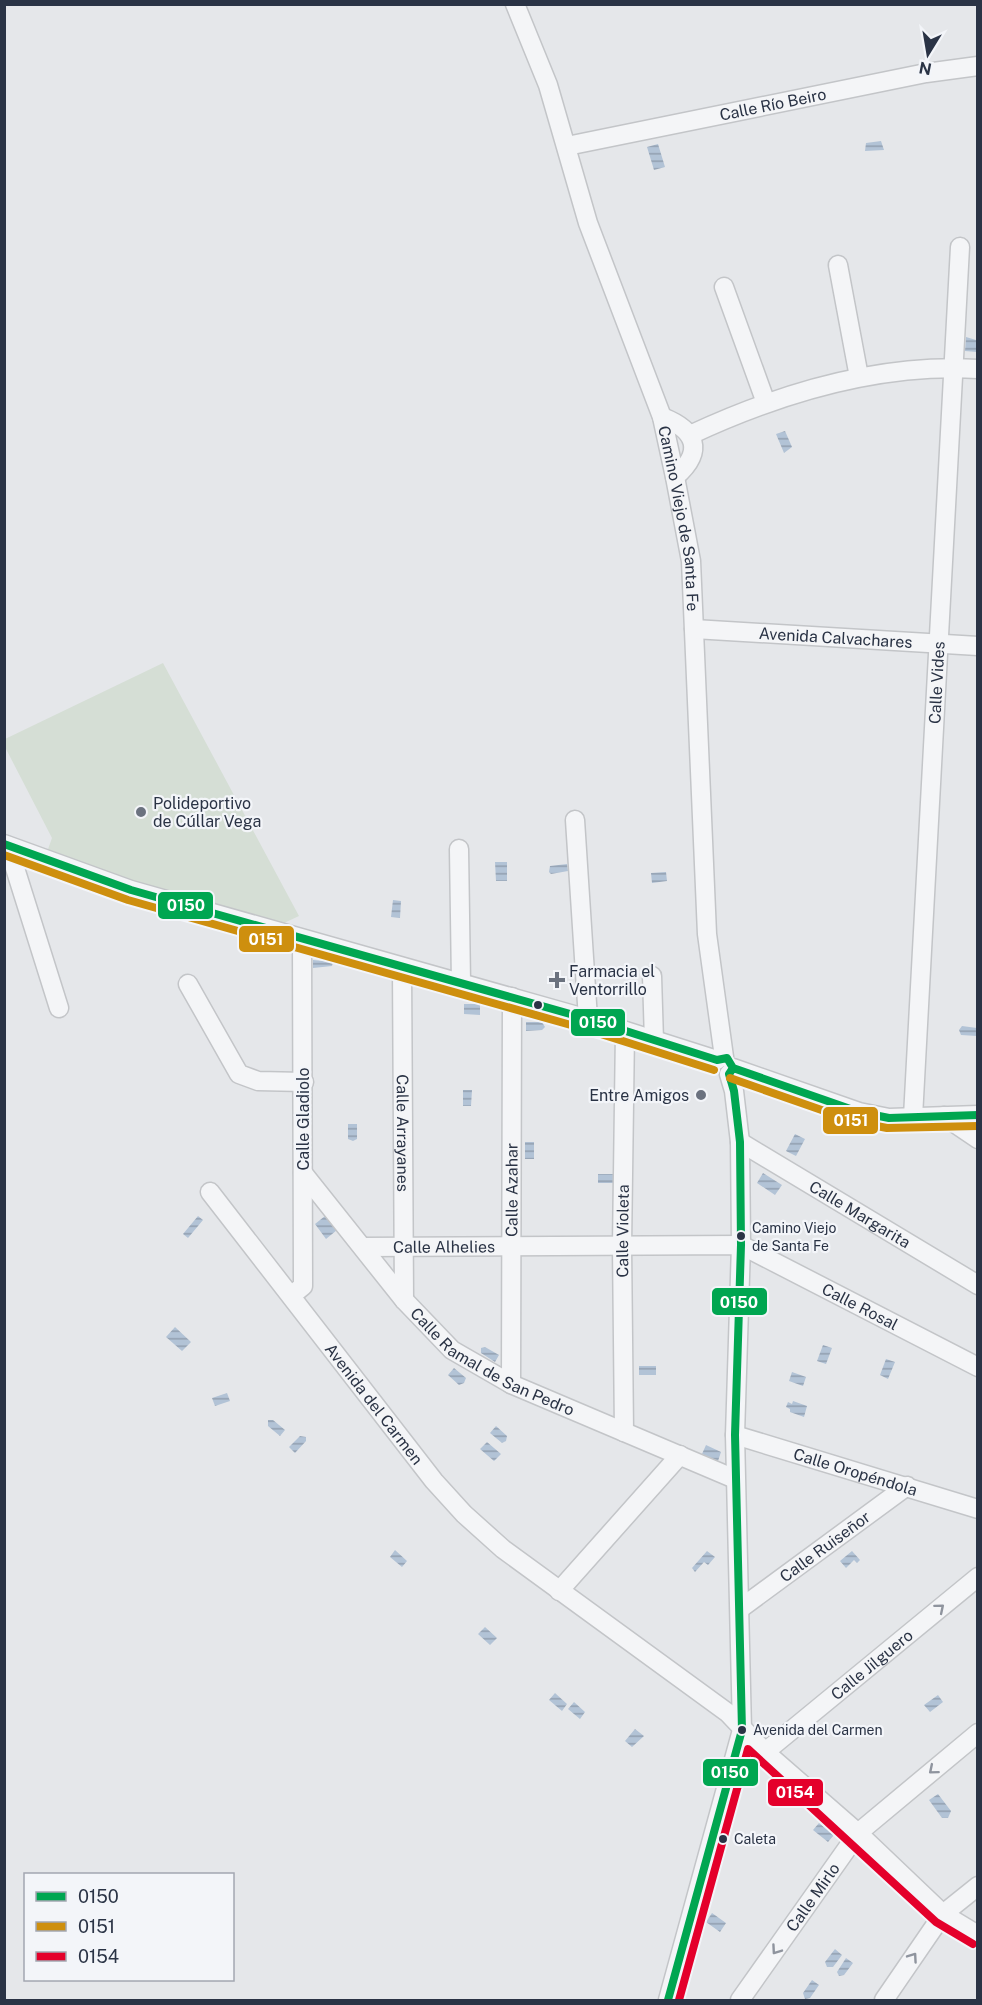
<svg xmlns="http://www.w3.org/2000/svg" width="982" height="2005" viewBox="0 0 982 2005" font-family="'Public Sans',sans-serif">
<defs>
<pattern id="water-rules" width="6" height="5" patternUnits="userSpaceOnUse" patternTransform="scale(1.5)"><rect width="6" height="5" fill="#b2c3d6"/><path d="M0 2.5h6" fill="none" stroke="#919faf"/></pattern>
</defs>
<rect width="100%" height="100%" fill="#e5e7ea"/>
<path fill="#d5ded5" d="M163 663 299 916 284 923 130 880 47 852 52 838 5 747V739Z"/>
<path fill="url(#water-rules)" d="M881 141 884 150 865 151 866 143Z
M658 144 665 167 654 170 647 147Z
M966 337 976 340 977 352 965 351Z
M785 431 792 447 784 453 776 434Z
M495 862H507V881H496Z
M567 864 568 871 551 874 549 872 550 866Z
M666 872 667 881 652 883 651 873Z
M393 900 401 901 400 918 391 917Z
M313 960 333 962 332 966 313 968Z
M464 1004H480V1015L464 1014Z
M526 1022H542L545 1027 542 1030 526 1031Z
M962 1026 977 1028V1036L961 1035 959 1030Z
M463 1090H472L471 1106H463Z
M348 1124H357V1139L353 1141 348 1139Z
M795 1134 805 1139 796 1156 786 1151Z
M525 1142H534V1159H525Z
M763 1173 782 1185 775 1195 757 1183Z
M598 1174H613V1183H598Z
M198 1216 203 1220 188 1238 183 1234Z
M325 1216 337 1230 326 1239 315 1224Z
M175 1327 191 1342 182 1351 166 1337Z
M823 1345 832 1348 826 1364 817 1361Z
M485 1347 499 1355 495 1362 481 1353V1348Z
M886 1359 895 1362 888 1379 880 1375Z
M639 1366H656V1375H639Z
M454 1368 466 1378 464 1383 459 1385 448 1375Z
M792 1372 806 1377 803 1386 789 1381Z
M227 1393 230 1401 215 1406 212 1398Z
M793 1401 807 1406 804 1417 790 1412V1409L786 1407 788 1402 792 1404Z
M268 1420H273L285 1430 280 1436 268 1426Z
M496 1426 507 1436 506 1441 502 1443 490 1433Z
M300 1436 306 1437V1441L295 1453 289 1447Z
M487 1442 501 1454 494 1461 480 1449Z
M706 1445 721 1452 718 1461 702 1454Z
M395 1550 407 1561 402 1567 390 1557Z
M707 1551 715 1557 708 1565 704 1562 695 1572 692 1568Z
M852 1551 860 1560 857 1563 854 1560 846 1568 840 1561Z
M485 1627 497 1638 490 1645 478 1634Z
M555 1693 567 1704 562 1711 549 1700Z
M938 1695 943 1702 930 1712 924 1705Z
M574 1702 585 1712 580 1719 568 1709Z
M635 1729 644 1736 632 1747 625 1741Z
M938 1794 951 1811 948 1818H942L929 1800Z
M819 1823 834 1835 828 1842 813 1830Z
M712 1913 726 1923 720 1932 706 1922Z
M835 1949 842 1955 833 1967H827L825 1962Z
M846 1958 853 1963 844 1975 839 1976 837 1972Z
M812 1980 819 1985 810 1998 805 1999 803 1993Z"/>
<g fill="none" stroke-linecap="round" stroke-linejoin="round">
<g stroke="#c3c5c8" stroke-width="21">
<g id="minor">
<path id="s1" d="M515 4 548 85 588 223 662 417 675 477 691 561 707 934 724 1057"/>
<path id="s2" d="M567 146 926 73 978 66"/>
<path d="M838 265 859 377"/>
<path d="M724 287 766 403"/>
<path d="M662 417C696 430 705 451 675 477"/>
<path d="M690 435C780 393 878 363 978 369"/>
<path id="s3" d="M694 629 978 646"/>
<path d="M575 820 588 1019"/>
<path d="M4 844 131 890 588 1019 717 1060"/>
<path d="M8 846 59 1008"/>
<path d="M459 849 461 983"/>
<path id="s4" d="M402 967 404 1300"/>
<path d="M652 976 654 1041"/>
<path d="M188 984 239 1074 258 1081 304 1082"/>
<path d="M733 1068 859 1112 889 1118 978 1115"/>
<path d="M944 1116 978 1139"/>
<path id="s5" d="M913 1117 960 247"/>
<path id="s6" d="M740 1142 978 1285"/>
<path id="s7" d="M303 1173 404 1300 452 1350 511 1384 735 1479"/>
<path id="s8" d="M210 1192 434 1481 464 1514 503 1549 728 1713 765 1752 858 1833 943 1914 978 1935"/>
<path id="s9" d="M363 1247 741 1245 978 1367"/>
<path d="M292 1295 303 1286 302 939"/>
<path id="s10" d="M511 1384 512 997"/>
<path id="s11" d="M624 1432 622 1246 625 1031"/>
<path id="s12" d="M735 1435 978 1509"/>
<path d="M559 1591 680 1455"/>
<path id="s13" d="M741 1608 907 1486"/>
<path id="s14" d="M765 1752 978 1577"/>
<path d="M668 2000 742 1730 735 1435 741 1245 740 1142 734 1091 729 1074"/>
<path id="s15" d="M740 2000 858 1833 978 1733"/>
<path d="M884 2000 943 1914 978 1886"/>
</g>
</g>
<use href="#minor" stroke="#f4f5f7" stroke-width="18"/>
<g stroke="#f3f5f9" stroke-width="12">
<path id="bus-1" d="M4 844 131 890 588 1019 717 1060 727 1058 733 1068
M733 1068 859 1112 889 1118 978 1115
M668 2000 742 1730 735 1435 741 1245 740 1142 734 1091 729 1074 733 1068"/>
</g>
<g stroke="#f3f5f9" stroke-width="12">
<path id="bus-2" d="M4 855 128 900 585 1029 714 1070
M730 1078 856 1122 887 1128 978 1126"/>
</g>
<g stroke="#f3f5f9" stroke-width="12">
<path id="bus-3" d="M679 2000 748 1749 936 1922 973 1944"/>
</g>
<use href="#bus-1" stroke="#00a651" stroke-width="8"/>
<use href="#bus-2" stroke="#ce8f0e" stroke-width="8"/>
<use href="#bus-3" stroke="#e4002b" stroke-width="8"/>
</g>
<defs><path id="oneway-chevron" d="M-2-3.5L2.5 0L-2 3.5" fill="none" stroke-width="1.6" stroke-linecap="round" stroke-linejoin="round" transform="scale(1.5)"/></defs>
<g stroke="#8f949e">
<use href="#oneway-chevron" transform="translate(940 1608) rotate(-40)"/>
<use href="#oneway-chevron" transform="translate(933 1770) rotate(140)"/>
<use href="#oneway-chevron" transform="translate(776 1950) rotate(125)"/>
<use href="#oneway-chevron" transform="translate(913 1957) rotate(-55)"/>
</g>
<g fill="#6b727f" stroke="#f3f5f9" stroke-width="2">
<circle cx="141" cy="812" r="6"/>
<path d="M554 971h6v6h6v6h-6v6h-6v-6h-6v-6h6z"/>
<circle cx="701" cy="1095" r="6"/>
</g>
<g fill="#2a3345" stroke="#f3f5f9" stroke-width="2">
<circle cx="538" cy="1005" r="5"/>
<circle cx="741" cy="1236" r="5"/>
<circle cx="742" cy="1730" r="5"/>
<circle cx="723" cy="1839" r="5"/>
</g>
<g text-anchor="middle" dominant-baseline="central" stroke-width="4.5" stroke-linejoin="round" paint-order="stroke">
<g font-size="14" fill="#2a3345" stroke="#f3f5f9" text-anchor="start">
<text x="752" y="1228">Camino Viejo<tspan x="752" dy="18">de Santa Fe</tspan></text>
<text x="753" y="1730">Avenida del Carmen</text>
<text x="734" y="1839">Caleta</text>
</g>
<g font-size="16" fill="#2a3345" stroke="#f3f5f9">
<text stroke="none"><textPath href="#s2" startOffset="210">Calle Río Beiro</textPath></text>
<text stroke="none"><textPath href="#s1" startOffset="542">Camino Viejo de Santa Fe</textPath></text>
<text stroke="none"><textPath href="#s3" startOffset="142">Avenida Calvachares</textPath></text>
<text stroke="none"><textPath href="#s5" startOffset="435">Calle Vides</textPath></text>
<text transform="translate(303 1119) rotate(-90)">Calle Gladiolo</text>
<text stroke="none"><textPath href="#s4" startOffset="166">Calle Arrayanes</textPath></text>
<text stroke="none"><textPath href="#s10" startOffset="194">Calle Azahar</textPath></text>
<text stroke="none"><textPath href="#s6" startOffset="140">Calle Margarita</textPath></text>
<text stroke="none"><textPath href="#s11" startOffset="201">Calle Violeta</textPath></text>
<text stroke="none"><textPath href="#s9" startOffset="81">Calle Alhelies</textPath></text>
<text stroke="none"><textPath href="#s9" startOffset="512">Calle Rosal</textPath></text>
<text stroke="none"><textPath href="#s7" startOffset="272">Calle Ramal de San Pedro</textPath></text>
<text stroke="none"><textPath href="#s8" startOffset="268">Avenida del Carmen</textPath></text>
<text stroke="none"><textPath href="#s12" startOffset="126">Calle Oropéndola</textPath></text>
<text stroke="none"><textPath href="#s13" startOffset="104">Calle Ruiseñor</textPath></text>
<text stroke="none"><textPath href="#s14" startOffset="138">Calle Jilguero</textPath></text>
<text stroke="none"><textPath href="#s15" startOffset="126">Calle Mirlo</textPath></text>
</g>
<g font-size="16" fill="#2a3345" stroke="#f3f5f9" text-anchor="start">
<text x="153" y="803">Polideportivo<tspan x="153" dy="18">de Cúllar Vega</tspan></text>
<text x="569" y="971">Farmacia el<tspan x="569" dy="18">Ventorrillo</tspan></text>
<text x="689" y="1095" text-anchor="end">Entre Amigos</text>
</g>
</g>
<g stroke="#f3f5f9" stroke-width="2">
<rect x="157" y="891" width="57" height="29" rx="6" fill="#00a651"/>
<rect x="238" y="925" width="57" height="28" rx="6" fill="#ce8f0e"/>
<rect x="570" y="1008" width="56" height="29" rx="6" fill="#00a651"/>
<rect x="822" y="1106" width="57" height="29" rx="6" fill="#ce8f0e"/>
<rect x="711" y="1287" width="57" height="29" rx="6" fill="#00a651"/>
<rect x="702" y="1758" width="57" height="29" rx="6" fill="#00a651"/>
<rect x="767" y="1778" width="57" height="29" rx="6" fill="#e4002b"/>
</g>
<g font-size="16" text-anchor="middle" font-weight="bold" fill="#fff">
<text x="186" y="911">0150</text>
<text x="266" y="945">0151</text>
<text x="598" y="1028">0150</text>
<text x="851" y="1126">0151</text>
<text x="739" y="1308">0150</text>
<text x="730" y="1778">0150</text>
<text x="795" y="1798">0154</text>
</g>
<rect width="982" height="2005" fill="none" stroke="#2a3345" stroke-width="12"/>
<rect x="24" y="1873" width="210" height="108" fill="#f3f5f9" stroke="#a3a7b1" stroke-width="1.5"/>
<rect x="36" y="1892" width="30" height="9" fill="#00a651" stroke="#a3a7b1" stroke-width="1.5"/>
<text x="78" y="1903" font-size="18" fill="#2a3345">0150</text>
<rect x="36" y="1922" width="30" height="9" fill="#ce8f0e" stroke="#a3a7b1" stroke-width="1.5"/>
<text x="78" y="1933" font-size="18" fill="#2a3345">0151</text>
<rect x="36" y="1952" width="30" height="9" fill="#e4002b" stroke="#a3a7b1" stroke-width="1.5"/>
<text x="78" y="1963" font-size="18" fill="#2a3345">0154</text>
<g transform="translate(928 54) rotate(191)" stroke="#f3f5f9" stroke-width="4.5" paint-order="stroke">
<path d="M0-4.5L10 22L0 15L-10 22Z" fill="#2a3345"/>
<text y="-9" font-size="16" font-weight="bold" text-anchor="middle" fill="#2a3345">N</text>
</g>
</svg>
